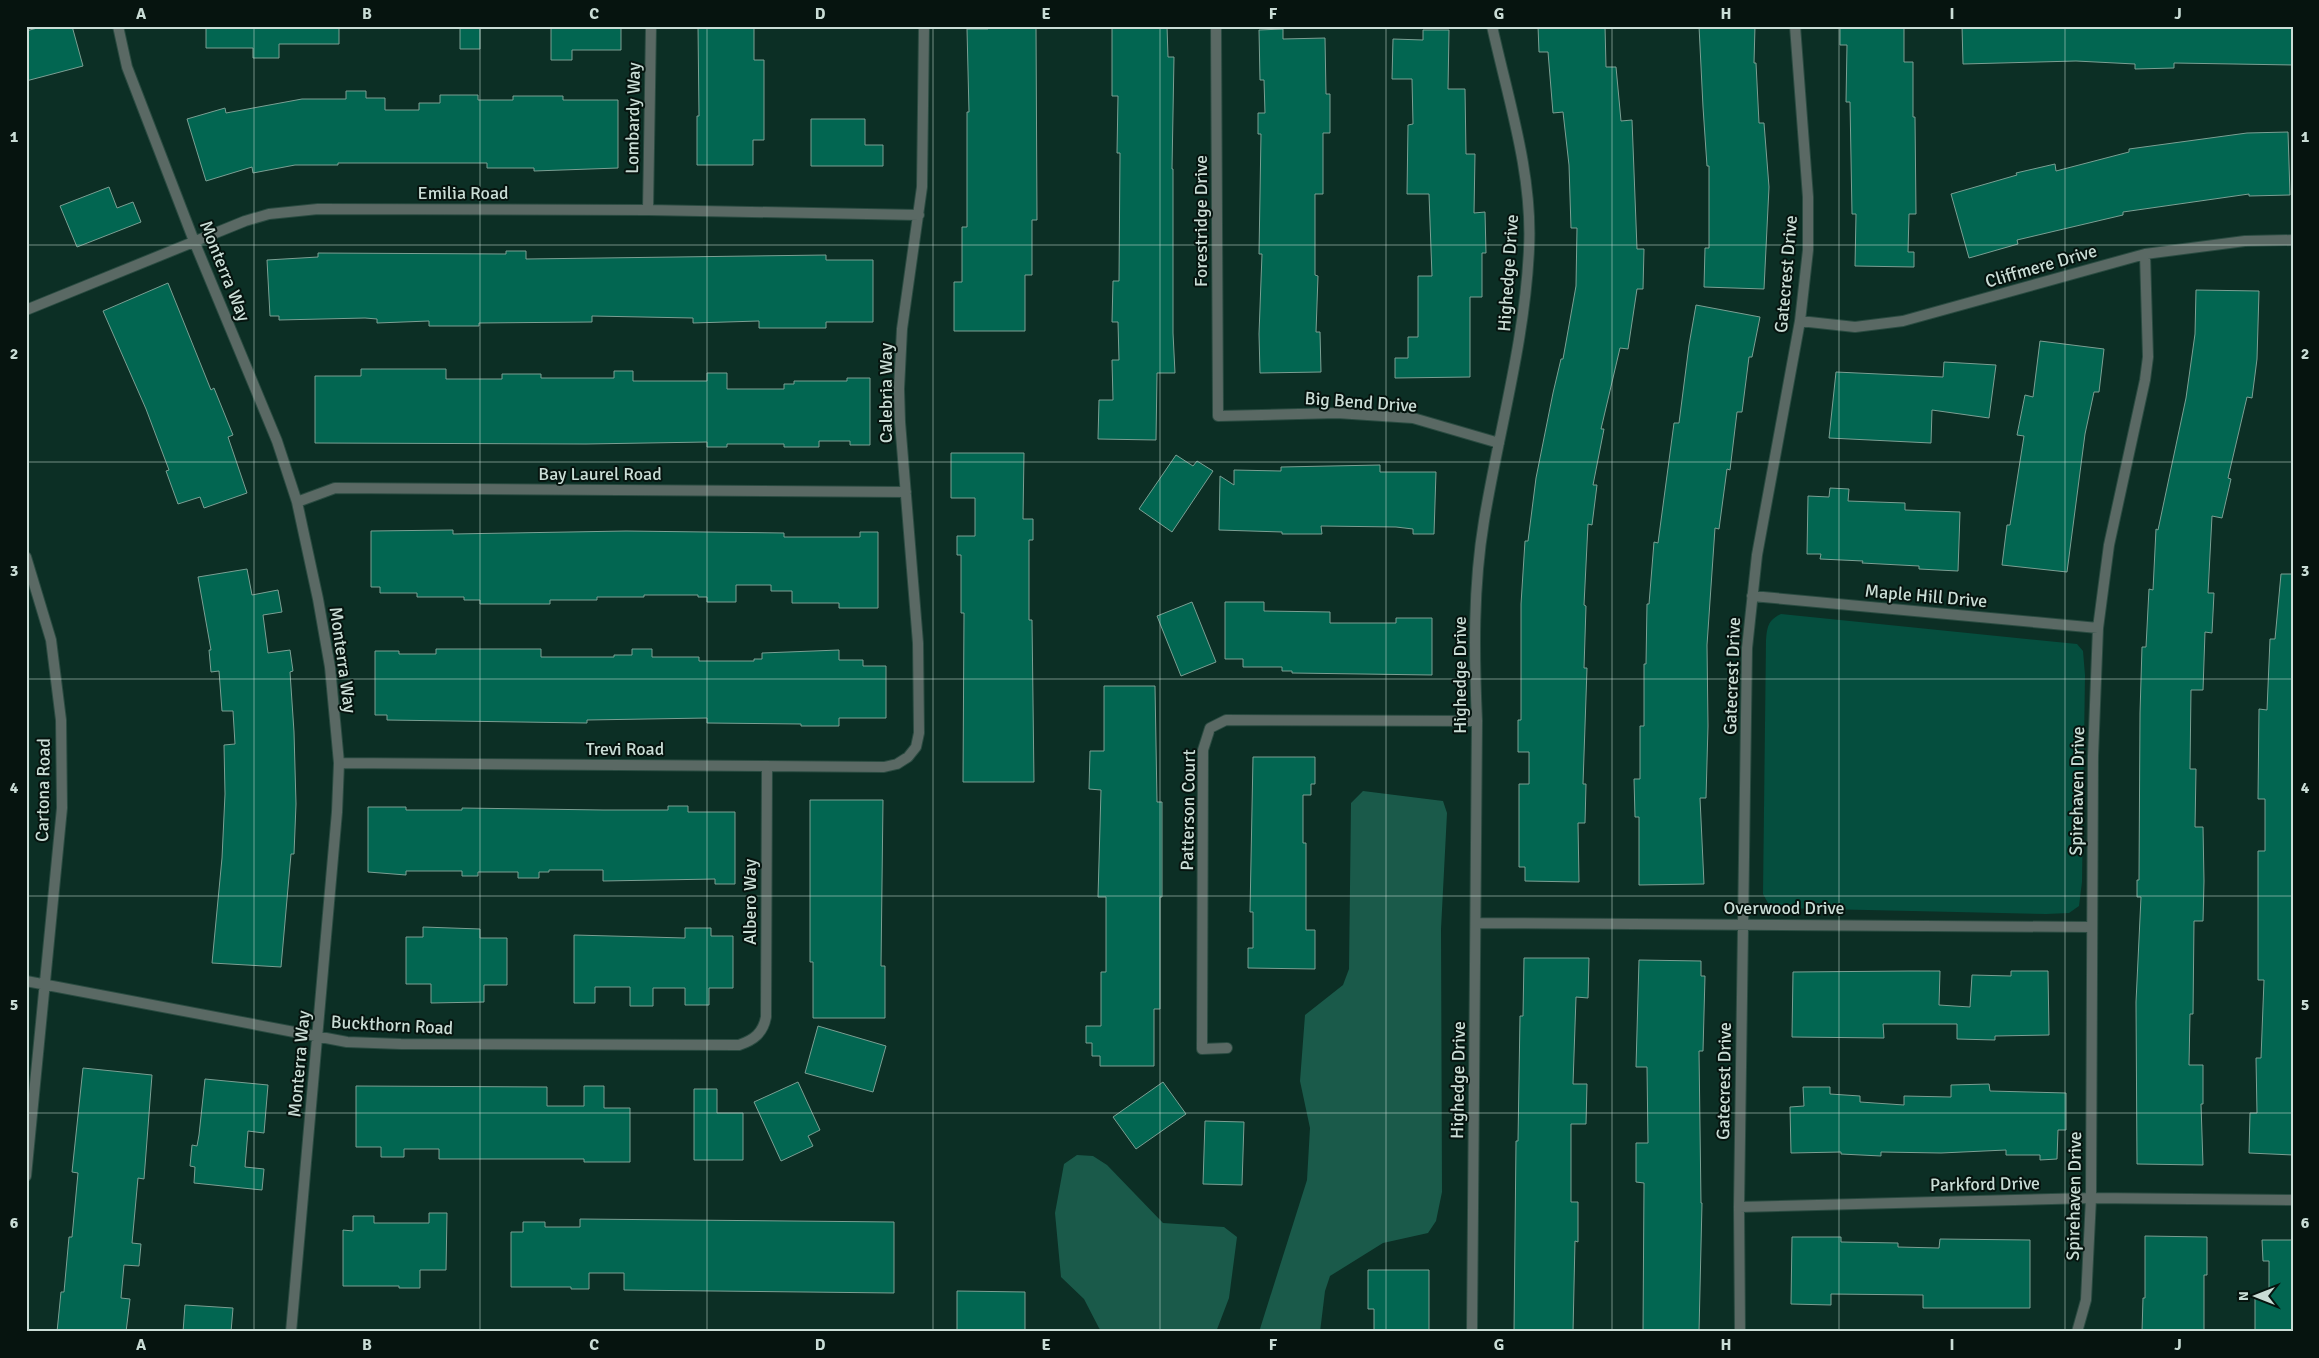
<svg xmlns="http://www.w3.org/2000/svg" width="2319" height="1358" viewBox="0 0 2319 1358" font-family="Signika,sans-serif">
<rect width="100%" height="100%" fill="#0c2f25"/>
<path fill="#054e3e" d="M1781 614 2077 644 2083 651 2085 675 2082 882 2079 906 2069 913 2046 914 1776 908 1768 903 1763 894 1766 640C1767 627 1768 620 1781 614Z"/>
<path fill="#1a5a4a" d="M1363 791 1443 801 1447 813 1441 929 1442 1192 1436 1221 1428 1233 1383 1243 1330 1276 1325 1291 1320 1332H1259L1307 1180 1310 1128 1300 1081 1305 1015 1343 985 1349 969 1351 803Z
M1077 1155 1093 1156 1107 1165 1163 1223 1224 1227 1237 1237 1229 1298 1216 1332H1102L1099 1328 1084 1299 1061 1277 1055 1213 1064 1164Z"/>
<path fill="#026651" stroke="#7b9f93" d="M45 26H72L83 66 26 81V31Z
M206 26H339V44H279V58H253V48H206Z
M460 26H480V49H460Z
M551 26H621V50H572V60H551Z
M698 26H754V60H764V140H753V165H697V116H699Z
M988 26H1036L1037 220H1032V275H1025V331H954V282H962V227H967V112H969L967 29H988Z
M1112 26H1167L1168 57H1174L1172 169H1173V333L1175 373H1157L1156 440 1098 439 1099 400H1113L1112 360H1119L1118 322H1112L1113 281H1119L1120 153H1117L1118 96H1112Z
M1538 26H1605L1606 67H1616L1621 121 1632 120 1637 249H1644L1643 289H1637L1628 349 1620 348 1601 429H1604L1593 485H1597L1592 525 1588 524 1584 605 1586 606 1584 668H1587L1583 784H1586L1585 823H1578L1579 882 1525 881V867H1519V784H1529V752H1518V720H1521V604L1525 541H1528L1536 478 1553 393 1561 359H1563L1576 286 1577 228H1571L1569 165 1563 112 1553 113 1548 52H1539Z
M1699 26H1755L1754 63H1756L1759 123H1764L1769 187 1764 289 1704 287 1705 248H1709V166H1707L1703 107Z
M1840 26H1904V62H1913V117H1915L1916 214H1909L1908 252H1914V267L1855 266 1856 214H1852L1850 102H1846L1847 45H1840Z
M1962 26H2293V65L2174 63V68L2135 69V64L2076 61 1963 64Z
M1283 29V39L1325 38 1326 94H1330V133H1323V194H1315V275L1318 276 1316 332H1320L1321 372 1260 373 1259 334 1262 254H1259L1261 134H1258V113H1265L1264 80H1260L1259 30Z
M1423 30H1449L1448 89H1465L1466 154H1475L1474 213 1485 212 1486 253H1482V297H1470V377L1395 378V358H1408V337H1418V276H1432L1429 194H1407L1408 125 1413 124 1412 79H1392L1393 39 1423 40Z
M346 91H366V98H385V110H419V103H440V95H478V100H513V96H563V100H618V168L534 171V168H487V163H338V165H295L253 173 252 167 206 181 187 119 225 108 226 113 302 99H346Z
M811 119H865V145H883V166H811Z
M2288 132 2290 195 2249 196V194L2123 212V215L2017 240 2018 244 1969 258 1951 194 2017 175 2016 173 2055 164 2056 171 2129 152V149L2247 133Z
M109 187 117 208 133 202 141 222 77 247 60 206Z
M506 251H526V259L826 255V260H873V322H826V328H759V321L693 323V318L592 316V322L479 323V326H429V321L377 323V319L365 318 279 320V316H270L267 260 318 257V253L506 254Z
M168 283 211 390 214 388 233 435 228 437 247 493 204 508 200 497 178 504 166 471 169 470 146 409 103 311Z
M2196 290 2259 291 2257 359 2252 398 2247 397 2228 478 2231 479 2222 518 2212 516 2208 593H2214L2212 633 2205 632 2203 690H2191L2190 769H2196L2195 827H2203L2204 881 2203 921H2194L2193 1014H2190L2189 1065H2203V1104H2201L2203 1165 2137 1164 2136 1002 2141 897H2137V880H2139L2140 713 2142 647H2146L2149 589 2153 590 2156 529 2158 530 2186 398 2195 334Z
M1696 305 1760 317 1752 357H1749L1742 412H1737L1730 470 1727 469 1719 529 1715 528 1707 645 1708 726 1706 798H1700L1704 884 1639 885V817H1635L1634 779H1640V726H1644V664H1646L1647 604H1649L1654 542 1658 543 1674 423H1679L1689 345Z
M2040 341 2104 349 2099 392H2094L2085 434 2067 572 2002 565 2007 525H2010L2024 436 2017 435 2025 395 2033 397Z
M1944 362 1996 365 1989 418 1932 410 1931 443 1829 438 1836 372 1943 377Z
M361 369H446V379H502V374H541V378H614V371H633V381H707V373H727V389H784V384H794V381H847V378H870V445H850V441H819V447H784V444H727V447H707V442L586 444 315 443V376H361Z
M951 453H1024L1023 519H1033V540H1029V620H1032L1034 782H963L964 613H961V555H957V536H975V498H951Z
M1176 455 1193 466 1197 461 1213 471 1172 532 1139 509Z
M1380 465V472H1436L1434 534H1413V529L1396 527 1321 526 1322 534H1282V532L1219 530 1220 476 1234 485V470L1281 471V467Z
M1830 488 1849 489 1848 501 1905 503V510L1960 512 1958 571 1919 569V566L1862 563 1863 561 1820 559 1821 554H1807L1808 496 1829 497Z
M453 530V534L626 531 784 533V537H860V532H878V608H839V603H792V591H771V585H736V602H707V597H698V595H644V597H597V600H550V604H480V600H464V597H417V593H380V587H371V531Z
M247 569 252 595 278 590 282 612 263 615 268 653 290 650 293 671 290 672 294 732 296 804 294 854H291L281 967 212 963 222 858 225 794 224 745 235 744 233 711H222L219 671 211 672 209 650H211L198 577Z
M2281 574H2293V1155L2249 1153 2250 1113H2257L2256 1058H2261L2264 980H2258V851H2265V799H2258L2259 709 2267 710 2270 639H2275Z
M1192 602 1216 662 1181 676 1157 616Z
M1225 602H1264V611L1330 612V623H1396V618H1432V675L1292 673V671H1282V667H1243V659H1225Z
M436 649H541V657H614V655H632V649H652V657H699V661H754V659H762V653L839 650V660H863V666H886V718H839V726H801V724L707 723V718L587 720V723L387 720V715H375V651H399V654H436Z
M1104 686H1155L1157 802H1162V897H1160V1009H1154V1066H1100V1056H1092V1043H1086V1026H1101V972H1106V897H1098L1101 790 1089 789 1090 751H1104Z
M1253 757H1315V784H1311V795H1303V843H1306V930H1315V969L1248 968V948H1253V912H1250Z
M810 800H883L881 966H885V1018H813V962H810Z
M668 806H688V812H735V884H715V879L603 881V870H549V872H539V878H518V872H478V876H462V871H406V875L368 872V807H406V810H462V808L603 810H668Z
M423 927 480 929V938H507V985H484V1002L431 1003V984H406V937H423Z
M685 928H711V936H733V988H709V1005H685V988H653V1006H630V987H595V1003H574V935L685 938Z
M1524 958H1589L1588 998 1576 997 1573 1084H1587L1586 1124H1571V1202H1578V1242L1575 1241 1573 1332H1514L1516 1141H1518L1520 1016H1523Z
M1639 960 1701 961V976H1705L1703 1051H1699L1701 1203H1702L1699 1332H1643L1644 1183 1636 1182V1143H1648L1647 1067H1636Z
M1909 971H1940L1939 1005 1970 1007 1972 975 2011 976V971H2048L2049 1035 1995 1036V1040L1957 1039V1024H1883L1884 1038 1792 1037 1793 972Z
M818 1026 886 1046 873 1092 805 1073Z
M83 1068 152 1075 144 1179 138 1178 132 1243 141 1244 139 1266 124 1265 121 1298 130 1299 126 1332H57L61 1292H64L69 1237H72L78 1173 72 1172Z
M205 1079 268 1085 264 1133 248 1131 245 1167 264 1169 262 1190 194 1183 195 1167 190 1166 192 1145 197 1146 199 1135Z
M798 1082 820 1130 808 1136 813 1146 781 1161 754 1102Z
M1163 1082 1186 1114 1136 1149 1113 1117Z
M1989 1084 1990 1091 2066 1093V1130H2058L2057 1159 2040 1160V1155H2006V1150L1941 1153 1881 1152V1156L1841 1154V1152L1791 1153 1790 1107 1804 1106 1803 1087H1830V1094L1860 1096V1102L1904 1105V1096L1951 1097V1085Z
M356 1086 547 1087V1106H584V1086H604V1108H630V1162H584V1159H439V1149H404V1157H381V1147H356Z
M694 1089H717V1113H743V1160H694Z
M1205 1121 1244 1122 1242 1185 1203 1184Z
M429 1213H447L446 1270H420V1288H399V1286H343V1230L353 1231V1216H374V1223H429Z
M580 1219 894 1222V1293L624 1290V1273H589V1289H571V1287H511V1232H523V1222H545V1227H580Z
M2145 1236 2207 1237V1275H2204V1332H2142L2143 1298H2145Z
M1792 1237H1841V1242L1898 1243V1247L1939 1248 1940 1239 2030 1240V1308H1923V1295L1831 1294V1305L1791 1304Z
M2262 1240H2293V1332H2255V1297H2269V1261H2263Z
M1368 1270H1429V1332H1374V1309H1368Z
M957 1291 1025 1292V1332H957Z
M185 1305 233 1308 231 1332H183Z"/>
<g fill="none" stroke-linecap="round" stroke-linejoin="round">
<g stroke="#2a4b41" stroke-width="12">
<path id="minor" d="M118 26 127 67 194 241 277 441 297 502 318 599 330 667 339 763 337 812 291 1332
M1216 26 1218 416 1337 413 1413 418 1499 443
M648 210 651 26
M26 310 245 221 269 214 318 209 648 210 919 215
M1800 321 1855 327 1903 321 2145 254 2245 241 2293 240
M297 502 335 488 906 492
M26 557 51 640 61 720 62 808 26 1176
M1752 596 2098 628
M339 763 884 767 897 764 908 757 916 747 919 733 918 643 900 422 899 389 902 329 922 187 924 26
M1476 923 2091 927
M26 981 347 1042 401 1044 739 1045C754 1040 763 1033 766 1017L767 766
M1227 1048 1202 1049 1203 750 1210 728 1226 720 1477 721
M1739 1207 2091 1198 2293 1200
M1472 1332 1477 721C1474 654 1473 587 1484 521 1499 430 1525 341 1529 249 1533 174 1508 99 1492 26
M1740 1332 1739 1207 1747 648 1757 555 1800 321 1808 250V197L1795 26
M2077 1332 2086 1300 2091 1198 2093 756 2098 628 2109 545 2145 380 2148 357 2145 254"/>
</g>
<use href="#minor" stroke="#5a6964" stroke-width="10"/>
</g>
<path fill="none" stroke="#caddd6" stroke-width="1" stroke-opacity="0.55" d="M254 26V1332M480 26V1332M707 26V1332M933 26V1332M1160 26V1332M1386 26V1332M1612 26V1332M1839 26V1332M2065 26V1332M26 245H2293M26 462H2293M26 679H2293M26 896H2293M26 1113H2293"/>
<g text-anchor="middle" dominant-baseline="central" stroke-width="4" stroke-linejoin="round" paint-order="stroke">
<g font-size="18" fill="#caddd6" stroke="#06140f">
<text transform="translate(633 118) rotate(-89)">Lombardy Way</text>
<text x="463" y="193">Emilia Road</text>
<text transform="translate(1201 221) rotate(-90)">Forestridge Drive</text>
<text transform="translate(2041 266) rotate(-16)">Cliffmere Drive</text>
<text transform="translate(225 271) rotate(68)">Monterra Way</text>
<text transform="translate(1508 273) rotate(-86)">Highedge Drive</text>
<text transform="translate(1786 274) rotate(-85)">Gatecrest Drive</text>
<text transform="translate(886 393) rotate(-90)">Calebria Way</text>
<text transform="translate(1361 402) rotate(4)">Big Bend Drive</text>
<text x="600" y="474">Bay Laurel Road</text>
<text transform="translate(1926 596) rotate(5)">Maple Hill Drive</text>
<text transform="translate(343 660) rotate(82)">Monterra Way</text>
<text transform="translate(1460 675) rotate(-90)">Highedge Drive</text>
<text transform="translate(1732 676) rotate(-88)">Gatecrest Drive</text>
<text x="625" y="749">Trevi Road</text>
<text transform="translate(43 790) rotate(-89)">Cartona Road</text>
<text transform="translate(2077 791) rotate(-89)">Spirehaven Drive</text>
<text transform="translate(1188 810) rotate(-89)">Patterson Court</text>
<text transform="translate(750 902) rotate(-90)">Albero Way</text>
<text x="1784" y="908">Overwood Drive</text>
<text transform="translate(392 1025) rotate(3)">Buckthorn Road</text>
<text transform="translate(299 1064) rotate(-85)">Monterra Way</text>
<text transform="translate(1458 1080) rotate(-89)">Highedge Drive</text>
<text transform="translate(1724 1081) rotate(-89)">Gatecrest Drive</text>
<text transform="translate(1985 1184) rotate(-1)">Parkford Drive</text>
<text transform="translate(2074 1196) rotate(-89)">Spirehaven Drive</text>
</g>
</g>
<rect width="2319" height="1358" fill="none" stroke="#06140f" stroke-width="55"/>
<g transform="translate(2256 1296) rotate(270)" stroke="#06140f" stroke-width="4" paint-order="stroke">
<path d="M0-4L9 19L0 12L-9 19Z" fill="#caddd6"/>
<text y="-8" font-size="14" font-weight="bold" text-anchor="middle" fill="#caddd6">N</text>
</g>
<rect x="28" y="28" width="2264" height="1302" fill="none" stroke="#caddd6" stroke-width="2"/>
<g font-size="16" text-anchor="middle" font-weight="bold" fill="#caddd6">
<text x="141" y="19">A</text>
<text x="367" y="19">B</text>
<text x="594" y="19">C</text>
<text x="820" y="19">D</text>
<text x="1046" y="19">E</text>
<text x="1273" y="19">F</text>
<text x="1499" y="19">G</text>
<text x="1726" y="19">H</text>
<text x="1952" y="19">I</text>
<text x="2178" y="19">J</text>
<text x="14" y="142">1</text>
<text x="2305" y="142">1</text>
<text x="14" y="359">2</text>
<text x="2305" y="359">2</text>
<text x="14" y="576">3</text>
<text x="2305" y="576">3</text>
<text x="14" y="793">4</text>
<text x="2305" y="793">4</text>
<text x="14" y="1010">5</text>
<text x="2305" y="1010">5</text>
<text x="14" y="1228">6</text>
<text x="2305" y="1228">6</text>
<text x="141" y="1350">A</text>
<text x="367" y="1350">B</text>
<text x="594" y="1350">C</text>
<text x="820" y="1350">D</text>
<text x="1046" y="1350">E</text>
<text x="1273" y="1350">F</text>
<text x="1499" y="1350">G</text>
<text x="1726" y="1350">H</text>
<text x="1952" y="1350">I</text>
<text x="2178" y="1350">J</text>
</g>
</svg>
